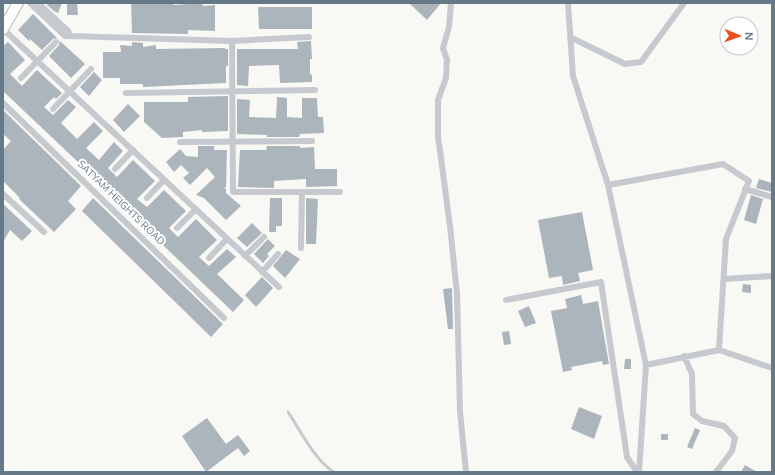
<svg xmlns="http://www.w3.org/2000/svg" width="775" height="475" viewBox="0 0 775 475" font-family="'Nunito Sans',sans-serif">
<rect width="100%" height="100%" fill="#f8f8f5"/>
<path fill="#acb5bb" d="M48 3H62L58 13 54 11 47 5Z
M67 3H77L78 15H67Z
M131 3H174V5L202 3 203 6 215 5V31L188 30V34L132 33Z
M409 3H441L427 20Z
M258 7H312V29H259Z
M33 14 57 38 53 39 42 50 30 39 29 41 18 30Z
M60 41 85 64 71 78 49 56 59 45Z
M311 41 312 59H310V75L312 74V82L280 83 279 65 249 66 248 86 237 85V49H298L297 42Z
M8 42 25 60 10 74 22 86 37 70 52 84 62 93 56 99 54 97 44 107 53 115 68 100 76 107 61 123 77 139 94 122 103 131 86 148 99 160 114 142 123 151 108 168 117 177 133 160 155 181 137 199 147 207 164 190 186 211 169 228 178 237 196 219 217 240 199 257 209 266 227 249 236 257 217 274 244 300 233 312 121 205H122L97 182 98 181 3 91V46Z
M132 42 143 43V47L156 45V49L225 48V49H228V66H226V83L143 87V84H120V78H103V52H121L120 45 132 46Z
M94 72 102 80 89 96 80 87Z
M228 96V131L202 132V130L183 132V137L162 138 144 122V102H188V97Z
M277 97 287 98V117L302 118V98H317L318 117H323L324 133 300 134 299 137H267V135L237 134V99L250 100 249 117 276 118Z
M128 104 140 116 124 132 113 120Z
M3 110 81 186 68 201 76 209 54 232 19 199 20 198 3 181V150L11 141 3 134Z
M198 146H214V150H227L226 187H224L226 189V193L241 206 226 220 204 198 196 195 215 177 207 168 190 185 183 178 189 173 181 165 174 172 166 162 180 149 186 156 198 157Z
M267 146H300V148L314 147 315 169H337V186L306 187V179L274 181V188L238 187 240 150H266Z
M759 179 772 183V192L756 188Z
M751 195 763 199 756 224 744 220Z
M93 198 223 324 211 337 82 211Z
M270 198H282V226H276V232H269Z
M306 198 318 199 316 244H306Z
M3 204 32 231 22 241 10 230 3 242Z
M582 212 593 270 578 273 580 281 563 285 562 276 549 278 538 220Z
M252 223 262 233 247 247 237 238Z
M268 239 275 246 267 254 269 256 263 263 254 254Z
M286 250 300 259 285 278 273 266Z
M262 277 273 288 256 307 245 295Z
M743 284 751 285V293L742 292Z
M452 288 453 329H448L443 289Z
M581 295 583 304 598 301 609 364 603 365 602 361 571 367 572 370 563 372 551 311 567 308 565 299Z
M529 306 536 323 525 327 518 311Z
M509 331 511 344 504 345 502 332Z
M625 359H631V369H624Z
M579 407 602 416 594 439 571 429Z
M207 418 226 444 238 435 250 451 244 456 238 448 206 472 182 436Z
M695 428 700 430 692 449 687 447Z
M661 434H668V440H661Z
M745 465 757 472H741Z"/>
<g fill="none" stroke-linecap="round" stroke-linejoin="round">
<g stroke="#b9bdc1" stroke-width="12">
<path id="primary" d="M3 29 18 3"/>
</g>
<path stroke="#c6cace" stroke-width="3" d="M288 412C300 430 316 462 334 472"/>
<path stroke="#c6cace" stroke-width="6" d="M30 3 65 36H71L232 41 309 37
M38 3 68 31 71 36
M451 3 449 27 443 48 447 60 446 78 438 100V136L450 226 457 294 460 411 466 472
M568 3 573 76 608 185 646 365 639 472
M3 29 279 287
M570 37 625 64 641 62 684 3
M232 41 233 192H340
M21 78 56 42
M126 93 315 90
M3 103 224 318
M53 109 91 69
M180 142 312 141
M115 169 133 150
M608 185 723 164 749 181 726 239 719 350
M745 189 772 197
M3 194 44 232
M147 198 164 180
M177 228 196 209
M301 248 302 192
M245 256 264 237
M209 258 227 239
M262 272 278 254
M724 279 772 276
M506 300 601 282 627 457 637 472
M684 356 692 374 693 414 702 421 724 426 735 438 732 451 716 472
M646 365 719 350 772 368"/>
<use href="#primary" stroke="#fff" stroke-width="10"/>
</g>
<g text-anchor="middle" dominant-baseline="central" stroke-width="4" stroke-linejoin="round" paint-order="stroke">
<g font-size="10" fill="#657989" stroke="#fff">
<text transform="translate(121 203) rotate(44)">SATYAM HEIGHTS ROAD</text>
</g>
</g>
<rect width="775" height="475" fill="none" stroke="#657989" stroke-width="8"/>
<g transform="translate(739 36) rotate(92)"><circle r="19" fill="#ffffff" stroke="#c1c9d0"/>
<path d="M0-3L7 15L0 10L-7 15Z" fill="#f14d1c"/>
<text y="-6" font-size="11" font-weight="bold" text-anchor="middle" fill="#657989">N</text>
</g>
</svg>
